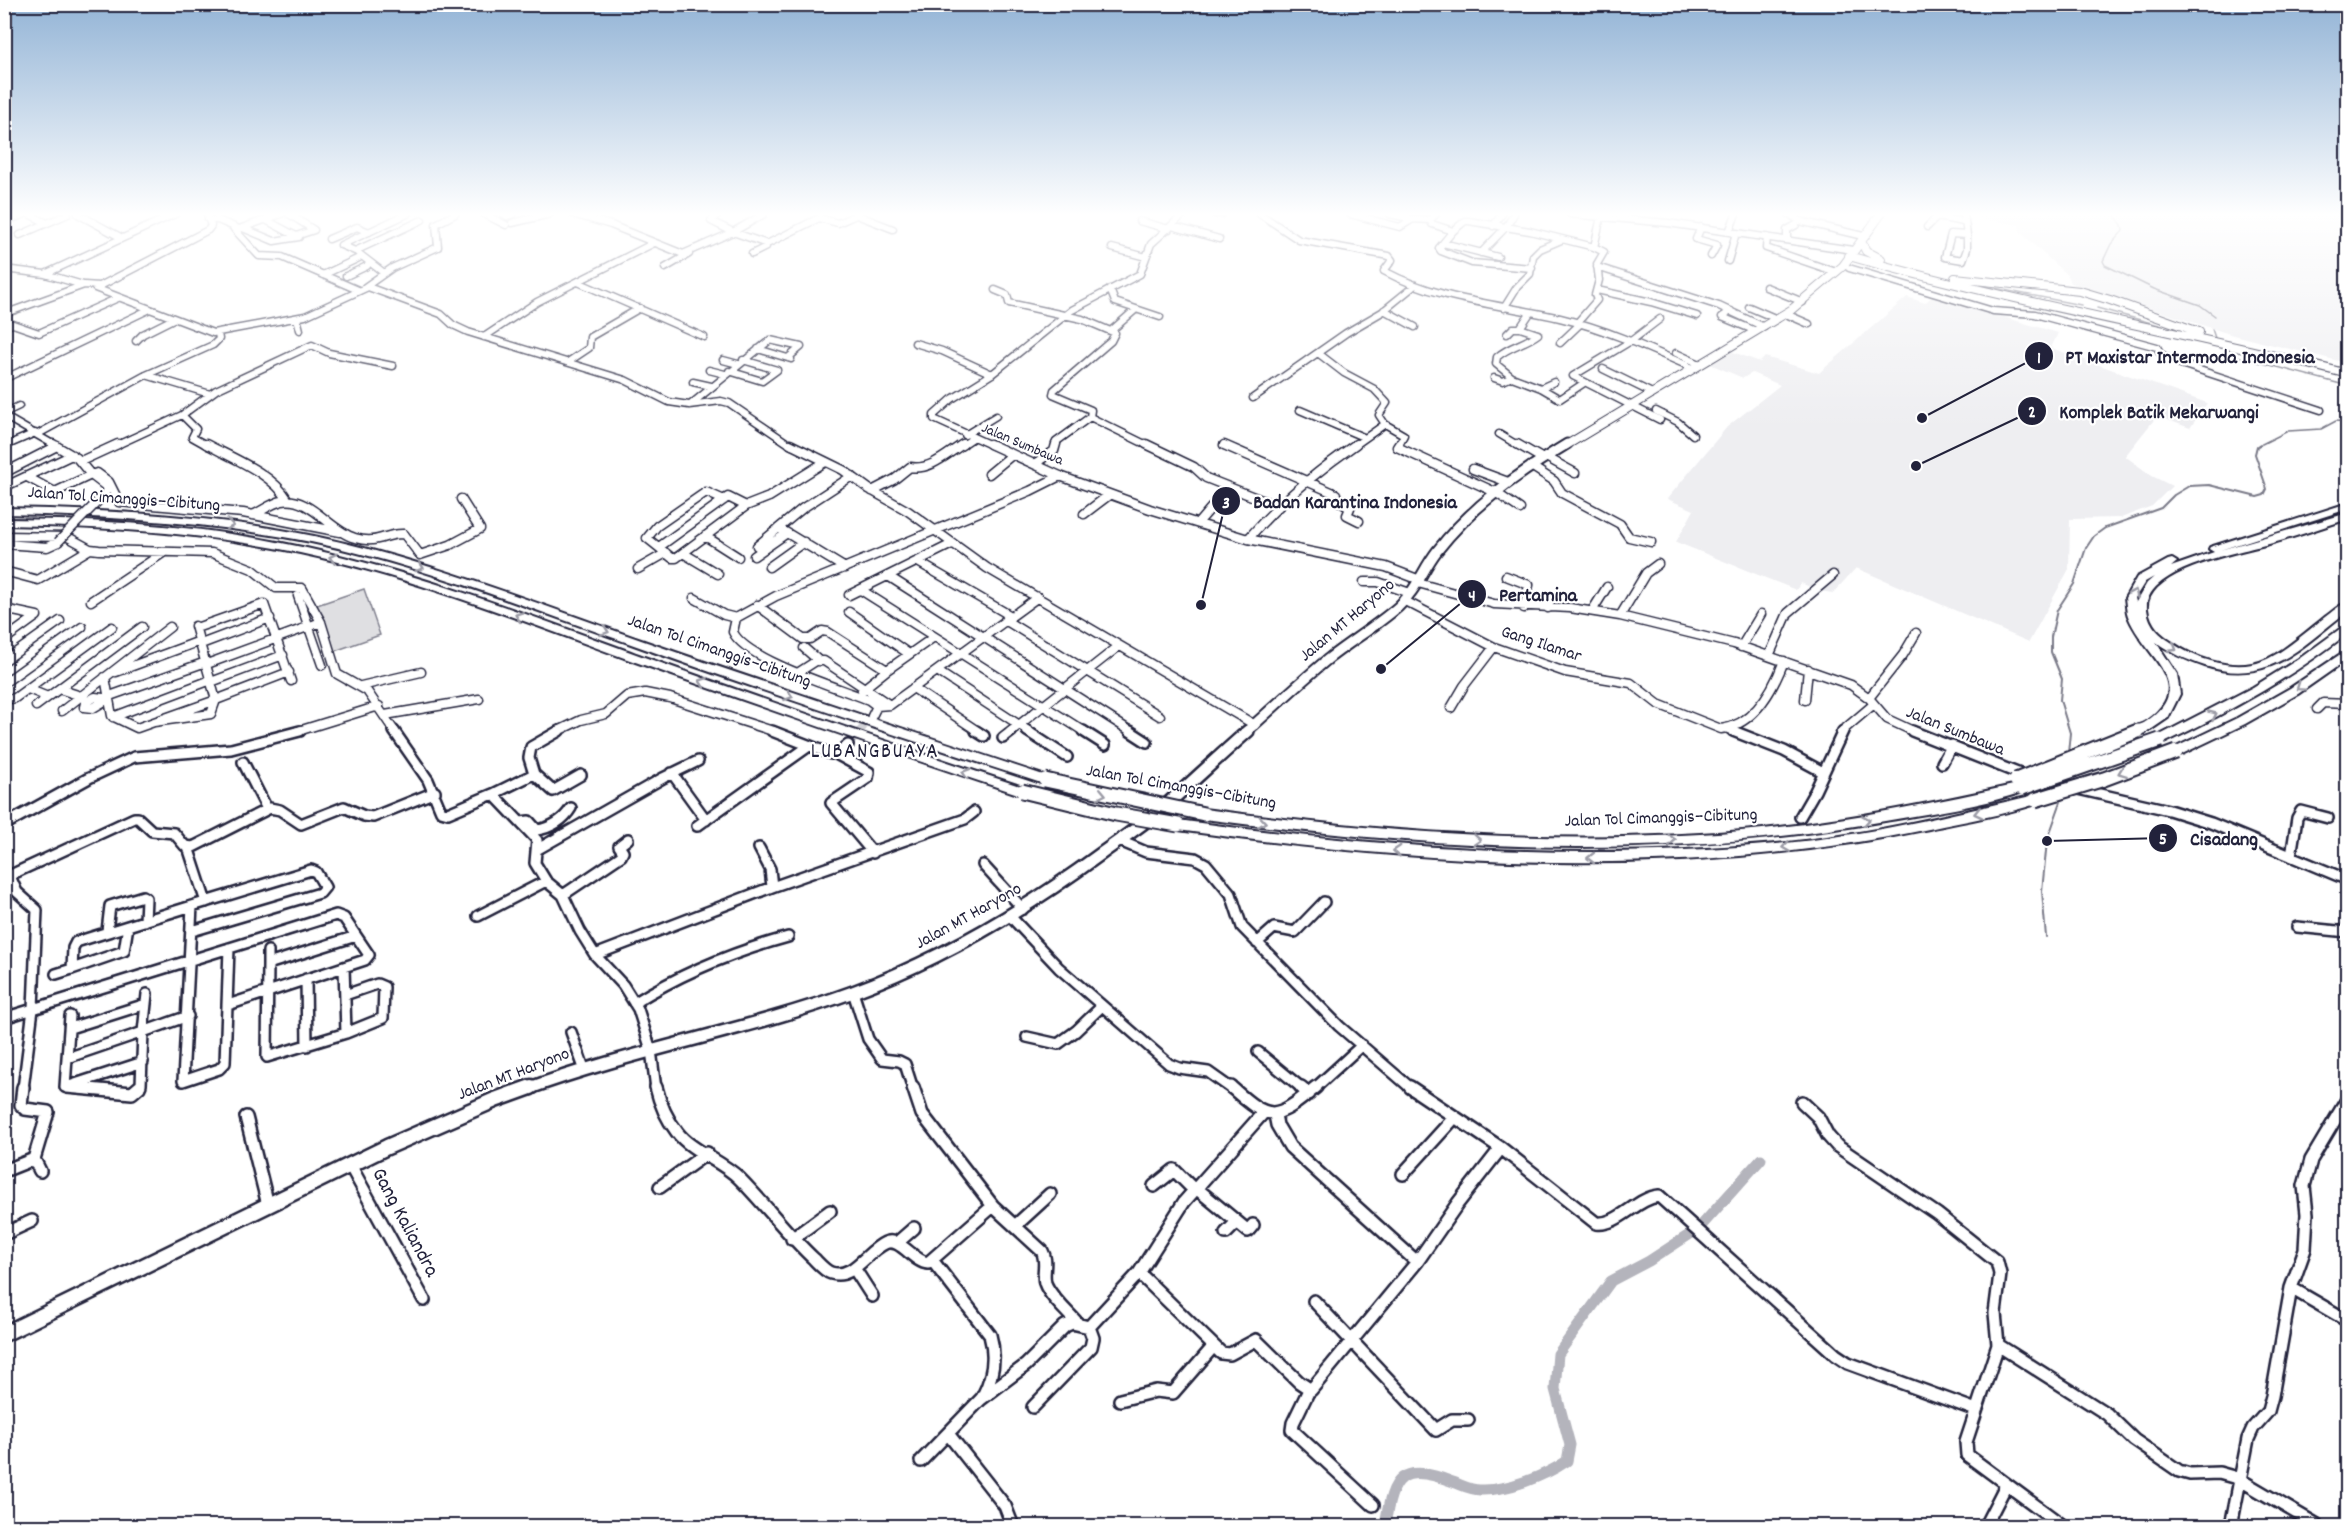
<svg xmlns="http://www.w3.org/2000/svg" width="2352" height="1531" viewBox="0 0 2352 1531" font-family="Dekko,sans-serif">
<rect width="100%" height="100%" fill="#fff"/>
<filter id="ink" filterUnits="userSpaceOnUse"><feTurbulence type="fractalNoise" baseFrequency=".0167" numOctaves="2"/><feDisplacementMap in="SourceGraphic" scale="12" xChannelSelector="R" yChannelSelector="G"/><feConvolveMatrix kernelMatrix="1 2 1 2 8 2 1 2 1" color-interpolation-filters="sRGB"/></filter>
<g filter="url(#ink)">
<path fill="#eeeef1" d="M1980 214H2347V357L2345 356 2343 362 2233 335 2071 283 2069 277 2021 233 2019 225 1981 219Z
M1932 296 2058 333 2051 348 2207 403 2190 428 2157 416 2125 456 2152 476 2172 486 2152 506 2121 518 2070 519 2069 569 2029 642 1856 568 1833 593 1819 591 1801 583 1796 590 1676 542 1694 510 1667 499 1727 427 1780 385 1752 373 1743 378 1710 364 1733 352 1760 362 1765 357 1819 373 1907 297 1925 303Z"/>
<path fill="#dfdfe2" stroke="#80808e" stroke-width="1.5" d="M364 589 380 635 332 652 317 605Z"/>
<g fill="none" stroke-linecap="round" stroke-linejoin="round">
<path stroke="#7a7a88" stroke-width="1.5" d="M2114 214 2122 225 2123 231 2111 244 2103 261 2105 265 2154 289 2200 305 2215 316
M1984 286 2081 305
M2097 308 2166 327
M2212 329 2216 341
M2220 345 2236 356 2348 386
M2258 446 2288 431 2321 429 2336 421 2348 422"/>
<path stroke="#7a7a88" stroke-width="2" d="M2068 753 2070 733 2060 700 2062 679 2051 652V637L2057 610 2074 584 2086 548 2094 536 2105 528 2161 508 2174 495 2189 486 2209 485 2257 497 2264 495 2267 489 2255 454 2257 446 2260 444
M2046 937 2042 891 2047 841 2063 796"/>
<path stroke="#b4b4bc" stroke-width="11" d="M1701 1226 1761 1159
M1385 1526C1392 1476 1402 1462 1453 1482 1462 1485 1470 1490 1480 1490 1507 1491 1545 1476 1567 1461L1570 1445 1555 1389 1558 1354 1611 1281 1649 1261 1695 1231"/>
<path stroke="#d3d3d8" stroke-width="8" stroke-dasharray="8 4" stroke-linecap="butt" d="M859 732 871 718"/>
<path stroke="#d3d3d8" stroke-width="9" stroke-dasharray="9 4.5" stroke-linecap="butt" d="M848 745 860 731"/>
<g stroke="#22223b" stroke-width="9">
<path id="minor-far3" d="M29 214 47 223
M78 214 122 238
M484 214 506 225
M504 214 507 216 513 214
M573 214 611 225 683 254 733 232 767 244 819 218 838 223 858 214
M718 214 711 221 733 232 764 214
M1215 214H1222
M1260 214 1299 240 1389 256 1392 260 1384 271C1440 301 1499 304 1560 318 1606 329 1650 349 1693 368
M1350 214 1400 227 1413 219 1430 220 1436 214
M1390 214 1413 219
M1570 214 1668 223 1853 250
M1789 214 1800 221 1863 236
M1964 214 1967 235
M857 215 893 229
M208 219 218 220 239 229 281 214
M266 220 296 236 314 230 289 214
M1430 220 1432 224 1453 231 1439 248 1441 251 1472 263 1532 268
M1139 221 1169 229
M4 222 25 214
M512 223 550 214
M1172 226 1219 239
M1493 226 1502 214
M1701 227 1696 239 1717 245 1711 256
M1927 227 1937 217 1964 222
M243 228 274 241 299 237
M234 229 259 256 282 257 358 290
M1453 231 1465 221H1469L1530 231 1594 247
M1729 232 1736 214
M1951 234 1967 235V249L1963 260 1945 257Z
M20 235 68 214
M1767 237 1766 248 1836 272
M329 239 357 227 369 232
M1787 240V230L1796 225
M1443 243 1498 257
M341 245 355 251 422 220
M341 245 407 214
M1112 248 1146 257
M358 253 384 273
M1481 253 1506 227 1514 214
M752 254 766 247V244
M1728 261 1736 233
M1597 267 1719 306 1764 327
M665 268 689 254
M1849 268 1993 311 2035 314 2157 347 2161 354 2175 362 2321 410
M4 269 45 274 83 285
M45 274 175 214
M323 275 359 258
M346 276 367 266
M578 282 704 337
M365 287 392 268 438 247 436 224 455 214
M1766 287 1803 302
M95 288 213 333 305 316 368 287 441 314 453 325 468 332 625 380 669 402 689 405 721 401 729 403 792 446
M1110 289 1115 302 1160 317
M995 290 1007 295 1009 303 1082 319 1115 333 1111 341 1054 390 1053 394 1091 410 1090 417 1149 446
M1597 290 1651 302 1697 316
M1749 307 1777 319
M1504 308 1517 287 1530 274 1533 256 1540 249 1561 240
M1384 310 1415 327
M1731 311 1722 317 1756 331
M4 314 84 285 100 286 208 230 211 226 207 214
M1786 314 1809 324
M297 318 300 330
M1660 319 1631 341 1573 376 1660 420
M1577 323 1597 300 1595 295 1599 280 1597 264 1604 252 1594 247 1601 217
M4 326 13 324 39 333 118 298
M1112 330 1135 310
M1507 334 1513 328H1520L1530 313
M484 337 537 302 654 243
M136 341 143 334 173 319
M915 343 942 351 992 374
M1560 343 1580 324
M758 349 791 359
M1318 353 1344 373 1374 389 1387 403 1379 415 1385 424 1354 446
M1676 353 1700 364
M723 360 738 364
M568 362 589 348 590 337 640 308
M1603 369 1652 393
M709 370 725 374
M729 371 762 381 777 370 743 360
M146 375 210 394
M1512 377 1541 388 1560 399 1584 383
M1494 378 1503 381 1512 377 1496 364 1497 357C1509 346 1525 344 1538 334L1520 328
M4 379 150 309
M693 382 711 386
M1541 388 1554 382
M1253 398 1346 333 1382 312 1414 286
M690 405 770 340 801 347 788 358
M1300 410 1363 437
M1656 411 1678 422 1693 435
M4 413 19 406
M4 416 56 446
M1385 424 1404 435 1398 446
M38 434 146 375 213 345 219 339 218 333
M1499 434 1519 446
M965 435 996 416
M5 446 35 433
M115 446 182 415
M208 446 192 437 196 429 182 415 216 390 312 345 329 353 393 366
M961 446 973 438
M993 446 934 419V415L952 399 992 374 1072 310 1140 274 1151 244 1184 214
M1055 446 1056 442 1090 417"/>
</g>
<g stroke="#22223b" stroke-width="11">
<path id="minor-far2" d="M53 444 77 458 91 475 97 473 109 482 119 502 243 513 340 532
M206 444C232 458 272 473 288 500
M790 444 843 470 869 489 908 511 987 568 1255 725
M990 444 1060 476 1150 509 1248 539 1386 567 1420 580
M1146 444 1194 467 1206 478 1277 506
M1399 444 1397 447 1495 492 1520 509
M1517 444 1543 459
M1224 445 1336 494 1337 500 1350 508 1347 515 1359 521
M4 446 8 444
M1546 457 1575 473
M81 461 118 444
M1034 464 1054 451 1056 444
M1531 466 1554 481 1562 493 1620 524 1629 537 1651 542
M1473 469 1508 482
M4 473 57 446
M989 474 1012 455
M27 477 55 492 91 475 108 488 104 495
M4 487 72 455
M872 491 895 479 910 467C930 471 947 454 963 444
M724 500 706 492 657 526 647 538 672 558H676L746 506 769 497 825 462
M1084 514 1109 495
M253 515C262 511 272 503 282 501 310 496 330 531 355 538 379 545 384 533 404 534L420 555 450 545 480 529 461 499
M1199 522 1228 488
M782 530 845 568
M4 536 68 537 90 549 99 550 212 553 252 569 276 588H302L321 622 337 674 367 691 395 732
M705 536 738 557
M1248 539C1280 501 1316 472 1356 444
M4 544 47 547 58 542
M757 546 803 508 852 476
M659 547 728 497 746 506
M683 553 718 574
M754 556 787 533
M918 562 1011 616
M769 567 804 542
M638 569 666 553
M4 571 38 580 90 549
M888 576 1132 732
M1506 576 1529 585 1524 608
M1364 582H1378L1410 593
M1418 583 1494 604 1570 608 1620 616 1734 644 1851 685 1869 698 1887 719 1915 732
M861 590 1085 732
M849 595 952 544
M298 596 322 665
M694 598 724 615 736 618
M1403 600 1494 647 1565 672 1631 683 1658 704 1721 729C1754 725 1773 690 1784 661
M91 601 163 553
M757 605 803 639H810L822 631 828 632 887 670 934 637
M1548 608 1550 598
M4 609 37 616 4 640
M1592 611 1607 587
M849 612 909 654
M1620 616 1646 573 1658 564
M1005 620 1160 716
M195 626 216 700 289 672
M196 628 264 604 291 681
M201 644 270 618
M1741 647 1761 614
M804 648 819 661
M1769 656 1788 613 1833 575
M4 661 60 621
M207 664 321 622
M937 671 1030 732
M116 672 200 641
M799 672 816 661H824L890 705
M105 677 112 716 137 728 216 700 211 714 154 722
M211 682 283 655
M4 683 82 627
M361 686 421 672
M913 688 979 732
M28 689 48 697
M59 689 84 697
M862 690 887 670
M95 697 103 698V702L93 708 84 707 85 703Z
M104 698 206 662
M1869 698 1903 655 1916 633
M4 700 15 698 112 627
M1805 700 1808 669
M36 706 142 627
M877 706 890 705 1038 597
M1451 708 1464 686 1494 647
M2317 709 2323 703 2348 704
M62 711 170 627
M385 715 479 699
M872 716 877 706 869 700C839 688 746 660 733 632L736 618 776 596 1030 491 1060 476
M113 717 211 680
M1728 729 1736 732
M295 732 379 706
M556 732 581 720 606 714 627 696 645 693 670 698 776 732
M1010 732 1119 646
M1841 732 1874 704"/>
</g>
<g stroke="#22223b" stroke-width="14">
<path id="minor-far1" d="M394 731 428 780 441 811 448 813 493 794 537 840 535 863 546 881 563 895 580 931 595 955 623 985 638 1009 651 1050 656 1089
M772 731 831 754 841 751 848 745
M976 731 984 736
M1027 731 1067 757
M1083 731 1105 745
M1130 731 1147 742
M1733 731 1784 751 1823 772
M1912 731 2025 776
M1003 738 1012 731
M836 754 869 772 868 778 831 803 873 853
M243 762 267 809
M1942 763 1952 745
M672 773 706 820
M534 774 553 791 581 775
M2043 781 2169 810 2211 823 2348 880
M493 794 534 774 529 758 531 747 559 731
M1800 817 1815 791 1843 731
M521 822 529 821 537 830C551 828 564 820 571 808
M4 825 89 778 134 757 231 749 300 731
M697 826 809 746
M1120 841 1146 852 1195 858 1206 864 1231 894 1242 927 1339 1026 1412 1089
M188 847 206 902
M538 849 663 778 698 761
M2291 856 2297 818 2301 811 2328 818
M983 865 1023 909
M10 876 17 892 37 910 33 1009 23 1089
M4 878 134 818H138L152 831 174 833 185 846 193 847 270 808 280 810 301 824 344 807 364 816 373 817 435 792
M772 887 965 819 974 812
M563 895 621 856 623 852 619 846 628 839
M478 916 546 881
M1010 916 1059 968 1169 1064 1179 1068 1208 1072 1232 1089
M128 926 124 951 72 969 73 948 76 942 192 906
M2297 927 2348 932
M107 931 110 906 143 896 146 898 145 921
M192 931 320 893 325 887 316 872 311 870 192 906 183 1081 219 1069 225 1063 229 948
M1257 943 1274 928 1295 932 1324 902
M268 951V964
M595 955 772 887 770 869 759 848
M344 967 346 1033 267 1057 268 964 356 936
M56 974 72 969
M306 979 307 1046
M853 992 868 1039 882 1059 899 1061 905 1064 913 1089
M345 995 377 984 384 987 383 1018 346 1033
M634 1003C682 973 733 952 788 937
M4 1018 336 915 344 918 369 955 365 960 228 1005
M70 1028 146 1004
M143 1032 147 994
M143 1032 188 1016
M571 1032 584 1068
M1027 1037 1058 1044 1076 1031 1102 1006
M1258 1052 1303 1089
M67 1058 70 1016
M66 1087 143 1062
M84 1089 65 1087 67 1058 143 1032
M137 1089 141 1085 143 1032
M1314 1089 1362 1045"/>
</g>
<g stroke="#22223b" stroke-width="16">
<path id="minor" d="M67 1087 132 1093 139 1087
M656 1087C660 1104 666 1118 677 1132 691 1151 722 1161 739 1178 765 1204 787 1234 814 1259 819 1264 825 1271 831 1273 853 1280 867 1251 885 1243 900 1236 913 1262 928 1263L993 1206
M913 1087 922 1114 993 1206 1042 1251C1048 1262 1042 1272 1045 1283 1050 1297 1068 1312 1078 1324
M1231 1087C1270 1122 1275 1121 1316 1087
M1301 1087 1309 1094
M1410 1087 1501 1148 1596 1223C1619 1226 1636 1198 1659 1196L1836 1355 1848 1363 1976 1410
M1802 1102 1818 1117 1828 1136 1837 1146 1937 1214 1997 1262 2000 1274 1995 1313 1998 1345 1966 1442 1967 1455 2063 1526
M1275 1115 1277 1125 1290 1147 1417 1262
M246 1117 268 1205
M34 1159 40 1171
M350 1165 424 1300
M4 1171 34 1159 48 1112 25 1109 21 1105 23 1087
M1403 1174 1454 1118
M1154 1186 1174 1170 1194 1190
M660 1187 707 1153
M1196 1188 1248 1231 1253 1225
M1015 1226 1050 1194
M1226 1233 1236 1223
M4 1234 32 1221
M792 1239 830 1211
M898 1242 914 1228
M932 1260 990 1335C996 1356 993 1377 983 1396
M854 1268 872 1296
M1139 1273 1221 1353 1230 1354 1256 1340 1299 1382 1311 1390 1417 1262 1458 1203 1501 1148
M2291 1288 2348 1321
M1314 1301 1436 1430 1452 1420H1468
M1998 1345 2107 1414 2134 1440 2179 1471 2190 1474 2219 1473 2237 1478 2319 1526
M1309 1390 1293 1423 1292 1430 1373 1505
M1120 1400 1156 1391 1173 1393 1213 1347
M1033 1407 1091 1347 1093 1338 1089 1327
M949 1435 1005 1506 1012 1524
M921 1461 981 1399 1026 1365 1065 1326 1072 1323 1089 1327 1139 1273 1184 1202 1263 1113
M1985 1526 2006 1485
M2231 1526 2248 1439 2253 1428 2268 1411 2272 1396 2291 1288 2305 1249 2307 1214 2304 1186 2311 1160 2348 1098"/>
</g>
<g stroke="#22223b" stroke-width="10">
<path id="major-far3" d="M1863 245 1866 251 1881 259
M1849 256C2013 303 2183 331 2348 374
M1955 278 2080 291 2110 300 2199 332
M1565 446 1791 310 1843 266 1881 214"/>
</g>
<g stroke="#22223b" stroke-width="13">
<path id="major-far2" d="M1246 732C1273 708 1300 682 1328 659 1351 641 1376 626 1398 607 1416 591 1423 569 1437 551 1473 505 1519 473 1567 444"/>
</g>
<g stroke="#22223b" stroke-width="16">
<path id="major-far1" d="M527 1089C633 1050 746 1031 853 992 943 959 1025 910 1102 853 1120 840 1139 827 1157 813 1188 786 1217 758 1248 731"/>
</g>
<g stroke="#22223b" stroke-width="19">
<path id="major" d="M4 1334 387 1147 495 1100 531 1087"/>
</g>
<g stroke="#22223b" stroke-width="4">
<path id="highway" d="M2348 503V509L2220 550 2348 513V519C2321 528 2295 537 2269 544 2240 552 2143 569 2147 609 2149 626 2160 635 2174 644 2194 658 2227 669 2252 664 2276 660 2306 632 2325 617 2332 612 2339 605 2348 602V611C2301 646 2269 687 2205 666 2187 660 2171 653 2156 642L2177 674 2180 694 2168 718 2149 731H2141L2139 728 2141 725C2203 686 2144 658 2128 616 2126 611 2126 604 2125 598L2137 577 2168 560 2172 559 2177 562 2171 567 2214 552 2209 549 2210 547ZM2154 577 2147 583 2136 602 2135 598 2145 582Z
M4 508C108 510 212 515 314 536 426 560 533 602 641 640 776 687 913 732 1049 777L1051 780 1049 783H1041C904 738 767 693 631 644 525 607 421 565 311 542 210 522 107 516 4 514Z
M4 519C104 520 204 525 302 547 420 573 534 617 647 658 773 703 899 746 1026 788L1028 791 1026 794H1018C887 751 757 705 627 659 520 620 412 577 300 553 202 532 103 527 4 525Z
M2348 623V633C2291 678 2229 712 2164 743H2156L2154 740 2156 737 2253 687 2300 658Z
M2348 649V659L2298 694 2245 724 2180 755H2172L2170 752 2172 749 2237 718 2290 688Z
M2022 783 2026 785 2028 788 2026 791C1981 806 1931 813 1885 821 1656 862 1433 849 1204 819L1200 817 1198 814 1200 811 1204 809C1369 831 1534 844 1700 834 1809 828 1916 807 2022 783Z
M2035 795 2039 797 2041 800 2039 803C2004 815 1965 821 1929 829 1681 881 1427 865 1178 830L1174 828 1172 825 1174 822 1178 820C1376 848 1576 862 1776 844 1864 836 1950 815 2035 795Z"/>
</g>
<use href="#minor-far3" stroke="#fff" stroke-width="6"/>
<use href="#minor-far2" stroke="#fff" stroke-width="8"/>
<use href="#minor-far1" stroke="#fff" stroke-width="9"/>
<use href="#minor" stroke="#fff" stroke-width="11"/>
<use href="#major-far3" stroke="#fff" stroke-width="8"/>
<use href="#major-far2" stroke="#fff" stroke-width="9"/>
<use href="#major-far1" stroke="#fff" stroke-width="11"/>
<use href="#major" stroke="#fff" stroke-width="14"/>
<use href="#highway" fill="#fff" fill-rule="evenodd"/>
<g stroke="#22223b" stroke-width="11" stroke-linecap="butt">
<path id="minor-bridge" d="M58 542 104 495"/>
</g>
<g stroke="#22223b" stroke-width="14" stroke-linecap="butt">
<path id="highway-bridge-far1" d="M2134 732 2145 728"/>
</g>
<g stroke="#22223b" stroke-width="17" stroke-linecap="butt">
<path id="highway-bridge" d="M1045 780 1204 814
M2016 780 2138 731
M2022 788 2160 740
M1022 791 1116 814 1178 825
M2035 800 2104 779 2176 752"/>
</g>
<use href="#minor-bridge" stroke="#fff" stroke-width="8"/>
<use href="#highway-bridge-far1" stroke="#fff" stroke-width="10"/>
<use href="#highway-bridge" stroke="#fff" stroke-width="13"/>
</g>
<defs><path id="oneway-chevron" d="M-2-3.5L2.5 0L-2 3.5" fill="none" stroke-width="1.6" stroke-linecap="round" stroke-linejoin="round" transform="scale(1.5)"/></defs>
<g stroke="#9c9ca7">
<use href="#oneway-chevron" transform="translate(230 525) rotate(8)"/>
<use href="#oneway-chevron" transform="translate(333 558) rotate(-166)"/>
<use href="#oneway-chevron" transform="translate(420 567) rotate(18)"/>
<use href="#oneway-chevron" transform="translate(2134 593) rotate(-66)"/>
<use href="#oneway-chevron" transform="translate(519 616) rotate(-160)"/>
<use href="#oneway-chevron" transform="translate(605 631) rotate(19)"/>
<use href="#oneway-chevron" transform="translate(2173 648) rotate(32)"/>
<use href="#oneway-chevron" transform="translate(703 682) rotate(-160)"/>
<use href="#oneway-chevron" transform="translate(2300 687) rotate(145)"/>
<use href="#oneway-chevron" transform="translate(789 696) rotate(19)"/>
<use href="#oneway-chevron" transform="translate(2213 715) rotate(-25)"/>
<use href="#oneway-chevron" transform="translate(2122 772) rotate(159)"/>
<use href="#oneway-chevron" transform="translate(966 773) rotate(-162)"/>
<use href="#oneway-chevron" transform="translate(1102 794) rotate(12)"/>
<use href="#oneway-chevron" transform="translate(1978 813) rotate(167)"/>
<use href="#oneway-chevron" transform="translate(1866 820) rotate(-10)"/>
<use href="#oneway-chevron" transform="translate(1262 822) rotate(8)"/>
<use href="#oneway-chevron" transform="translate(1477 840) rotate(4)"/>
<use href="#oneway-chevron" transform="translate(1672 840) rotate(-4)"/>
<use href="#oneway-chevron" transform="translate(1786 847) rotate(172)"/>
<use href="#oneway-chevron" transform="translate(1397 851) rotate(-177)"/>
<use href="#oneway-chevron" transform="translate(1591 858) rotate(-180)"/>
</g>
</g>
<linearGradient id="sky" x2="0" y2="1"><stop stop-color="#93b4d6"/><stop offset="0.5" stop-color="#fff"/><stop offset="1" stop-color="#fff" stop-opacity="0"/></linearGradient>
<rect width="2352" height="429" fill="url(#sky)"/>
<g text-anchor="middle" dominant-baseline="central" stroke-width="4.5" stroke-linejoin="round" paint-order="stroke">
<g font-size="15" fill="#22223b" stroke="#fff">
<text transform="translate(1022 445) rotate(23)">Jalan Sumbawa</text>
</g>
<g font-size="18" fill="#22223b" stroke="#fff">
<text transform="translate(124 500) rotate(4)">Jalan Tol Cimanggis–Cibitung</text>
<text transform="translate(1348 621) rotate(-40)">Jalan MT Haryono</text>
<text transform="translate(1541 645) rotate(18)">Gang Ilamar</text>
<text transform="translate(719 652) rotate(19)">Jalan Tol Cimanggis–Cibitung</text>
<text transform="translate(1955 732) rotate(22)">Jalan Sumbawa</text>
<text transform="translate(1181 788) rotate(10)">Jalan Tol Cimanggis–Cibitung</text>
<text transform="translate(1661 819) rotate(-2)">Jalan Tol Cimanggis–Cibitung</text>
<text transform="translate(969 917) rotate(-29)">Jalan MT Haryono</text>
<text transform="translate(514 1075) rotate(-21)">Jalan MT Haryono</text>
</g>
<g font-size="21" letter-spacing="1.5" fill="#22223b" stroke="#fff">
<text x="875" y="753">LUBANGBUAYA</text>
</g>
<g font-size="21" fill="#22223b" stroke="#fff">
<text transform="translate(404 1223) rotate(62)">Gang Kaliandra</text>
</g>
</g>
<path fill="none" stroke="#22223b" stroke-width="2" d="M1922 418L2039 356M1916 466L2032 411M1201 605L1226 501M1381 669L1472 594M2047 841L2163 838"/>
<g fill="#22223b" stroke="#fff" stroke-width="2">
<circle cx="1922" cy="418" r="6"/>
<circle cx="1916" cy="466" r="6"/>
<circle cx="1201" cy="605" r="6"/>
<circle cx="1381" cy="669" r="6"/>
<circle cx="2047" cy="841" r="6"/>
<circle cx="2039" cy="356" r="15"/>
<circle cx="2032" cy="411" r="15"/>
<circle cx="1226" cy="501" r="15"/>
<circle cx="1472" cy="594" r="15"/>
<circle cx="2163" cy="838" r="15"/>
</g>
<g font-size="18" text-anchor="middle" font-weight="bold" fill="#fff">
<text x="2039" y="363">1</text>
<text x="2032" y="417">2</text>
<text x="1226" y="508">3</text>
<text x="1472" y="601">4</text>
<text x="2163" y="844">5</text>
</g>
<g font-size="20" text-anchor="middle" font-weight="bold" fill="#22223b" stroke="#fff" stroke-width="4.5" stroke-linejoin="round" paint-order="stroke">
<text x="2190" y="363">PT Maxistar Intermoda Indonesia</text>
<text x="2159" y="418">Komplek Batik Mekarwangi</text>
<text x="1355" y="508">Badan Karantina Indonesia</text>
<text x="1538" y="601">Pertamina</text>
<text x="2224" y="845">Cisadang</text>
</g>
<rect width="2352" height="1531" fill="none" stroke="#fff" stroke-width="24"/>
<rect x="12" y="12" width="2328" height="1507" fill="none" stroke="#22223b" stroke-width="2" filter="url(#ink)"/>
</svg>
